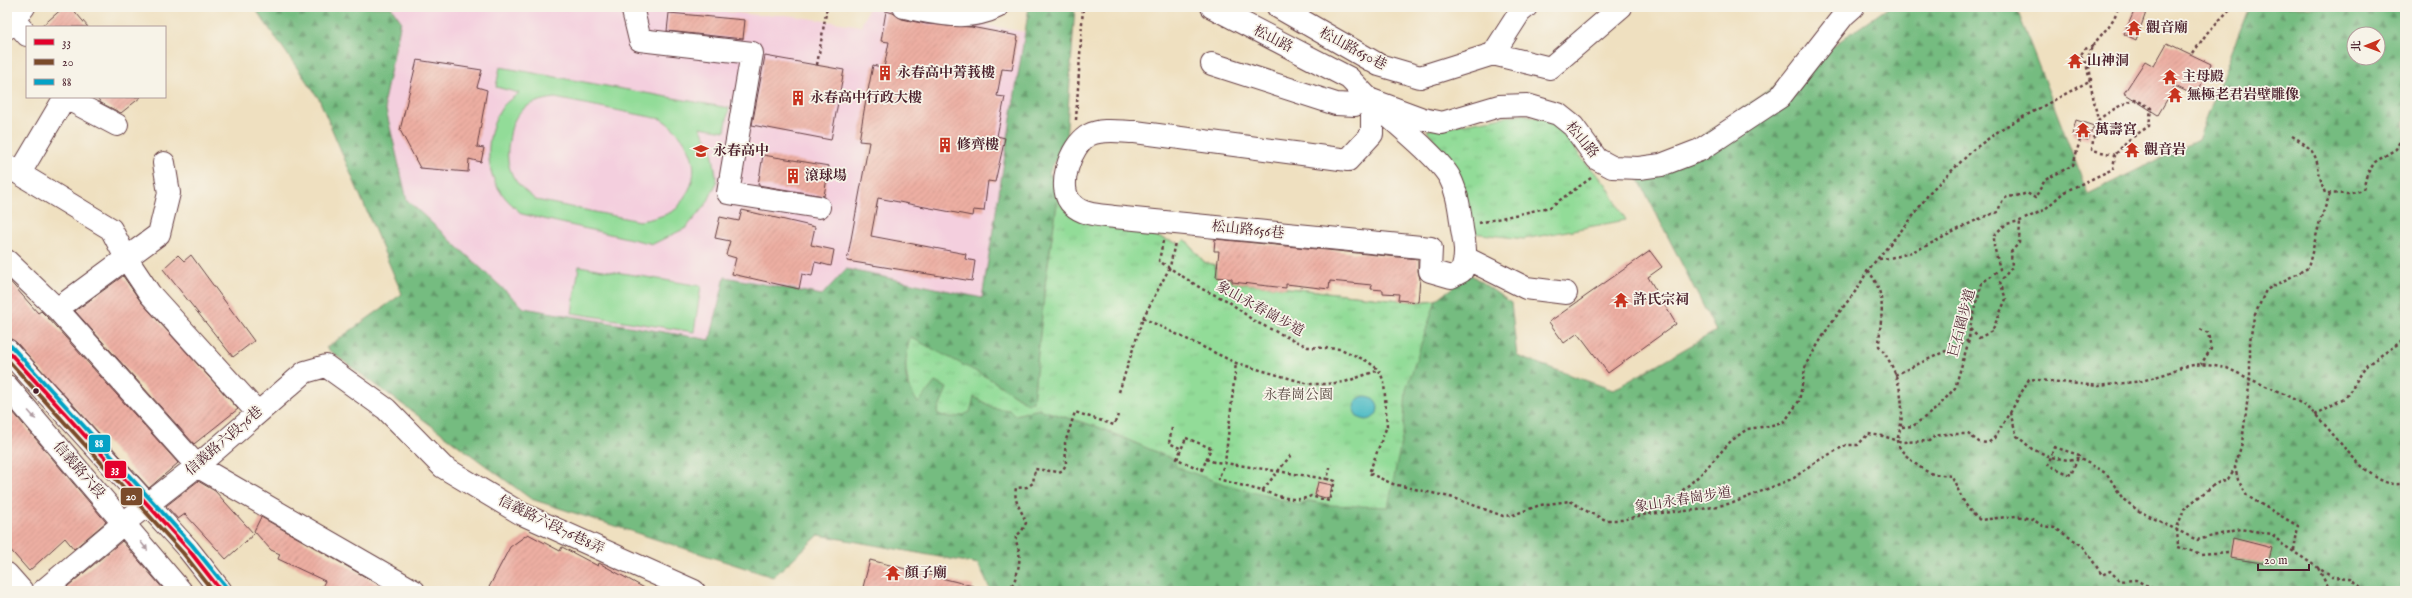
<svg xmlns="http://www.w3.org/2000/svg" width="2412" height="598" viewBox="0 0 2412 598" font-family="'IM FELL English','Noto Serif TC',serif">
<defs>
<pattern id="forest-firs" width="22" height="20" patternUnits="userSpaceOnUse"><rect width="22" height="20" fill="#75bc80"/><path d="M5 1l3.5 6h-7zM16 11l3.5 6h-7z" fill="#629869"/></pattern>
<pattern id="park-tufts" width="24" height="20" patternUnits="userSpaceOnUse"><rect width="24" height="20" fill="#92dc98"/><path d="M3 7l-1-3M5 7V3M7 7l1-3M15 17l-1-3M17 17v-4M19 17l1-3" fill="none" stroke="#7fbc83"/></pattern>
<pattern id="building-hatch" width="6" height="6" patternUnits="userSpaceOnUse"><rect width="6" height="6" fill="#edafa3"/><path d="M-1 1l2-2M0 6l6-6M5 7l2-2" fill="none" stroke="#cd968c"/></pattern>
</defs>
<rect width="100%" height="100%" fill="#f7f3e8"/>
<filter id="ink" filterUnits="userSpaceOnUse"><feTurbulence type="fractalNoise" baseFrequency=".025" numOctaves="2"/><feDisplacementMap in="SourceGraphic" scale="8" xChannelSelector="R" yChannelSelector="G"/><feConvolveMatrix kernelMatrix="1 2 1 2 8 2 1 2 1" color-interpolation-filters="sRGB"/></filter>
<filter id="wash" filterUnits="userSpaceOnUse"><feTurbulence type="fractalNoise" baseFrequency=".012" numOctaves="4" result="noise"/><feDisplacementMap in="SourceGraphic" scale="16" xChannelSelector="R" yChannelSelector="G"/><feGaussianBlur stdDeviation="0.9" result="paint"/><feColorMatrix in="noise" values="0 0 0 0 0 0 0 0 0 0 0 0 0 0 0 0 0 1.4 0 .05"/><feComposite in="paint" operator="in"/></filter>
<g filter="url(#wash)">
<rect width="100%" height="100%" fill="#efe0c0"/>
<path fill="#f4cfde" d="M391 7H682L757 15H786L861 26 869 7H882L1025 32 982 299 846 269 822 295 725 277 710 340 524 308 407 200 384 101 401 21Z"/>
<path fill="#92dc98" stroke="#6e7e62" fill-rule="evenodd" d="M500 67 729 108 725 131 700 127 712 150 717 182 707 203 686 228 653 244 522 214C512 205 503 197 497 186 484 163 487 131 501 109 505 102 513 98 519 93L496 87ZM555 98 661 119C688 136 705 168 685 196 682 200 680 206 676 209 669 215 648 220 639 221L536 200C527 193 515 183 511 172 507 162 507 152 509 142 512 111 526 102 555 98Z
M579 266 701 286 694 332 572 313Z"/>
<path fill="url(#forest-firs)" stroke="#606e56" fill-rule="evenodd" d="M254 7H391L401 21 384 101 407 200 524 308 710 340 725 277 822 295 846 269 982 298 1029 7H1075L1066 140 1049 173 1060 185 1046 278 1033 402 1026 403 990 379 906 362V377L909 388 935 382 948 388 937 413 974 397 994 408 1009 410 1015 415 1038 409 1098 427 1176 460V467L1224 484 1303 504 1310 501 1330 505 1231 299 1185 239 1204 262 1215 265 1216 277 1232 279V282L1418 302 1436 300 1470 274 1511 303 1517 356 1613 390 1716 331 1639 180 1889 7H2016L2088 194 2198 140 2249 7H2405V591H991L978 564 819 535 773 577 531 499 326 348 402 294 319 99ZM2354 34H2378V58H2354Z"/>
<path fill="url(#park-tufts)" stroke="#6e7e62" d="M1522 114 1549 120 1568 139 1584 161 1606 184 1626 220 1524 239 1473 233 1443 153 1427 130Z
M1060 185 1116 224 1180 244 1185 239 1204 262 1215 265 1216 277 1232 279V282L1418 302 1436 300 1406 390 1403 433 1388 507 1330 505 1310 501 1299 505 1224 484 1176 467 1175 460 1098 427 1039 409 1015 415 1009 410 994 408 974 397 970 412C957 418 950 420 937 413L947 388 935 382 918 403C903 379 904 364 910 337L990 379 1026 403 1033 402 1046 278Z"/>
<path fill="#4dbbc5" stroke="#4c6d78" d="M1354 408a12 12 0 1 1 24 0a12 12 0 1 1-24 0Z"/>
<g id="blocks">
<path fill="url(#building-hatch)" d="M64 7H71L88 27H41Z
M2136 7H2148L2136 40 2124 34Z
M886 11 893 13 902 19 926 24 971 27 1018 36 1012 70 1002 69 997 96 1005 97 997 136 1005 138 995 182 988 181 984 211 973 210 972 216 878 198 871 236 966 254 965 259 975 261 972 281 847 261 869 142 859 141 864 111 873 65 884 68 889 42 881 41Z
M669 13 745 20 743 39 667 31Z
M2167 43 2211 64 2196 96 2175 86 2158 115 2124 93 2145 61 2154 66Z
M765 56 844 70 831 140 752 125Z
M417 60 482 70 477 87 487 90 477 147 484 148 481 162 469 159 468 172 420 168 400 130Z
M97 97H141L121 113 101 103Z
M2076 120 2094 126 2088 140 2072 135Z
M763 155 829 166 824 196 758 185Z
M742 210 815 227 811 245 834 250 831 266 815 262 812 276 802 274 799 289 732 274 736 258 726 255 730 241 715 238 720 217 739 221Z
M1215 239 1418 259V271L1420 279 1418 302 1398 300 1399 294 1383 293V290L1371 289 1372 285 1330 281 1329 289 1286 284V288L1232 282V279L1216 277 1219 251H1214Z
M1650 251 1662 267 1648 277 1676 324 1608 373 1578 333 1564 343 1549 322Z
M178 255 184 261 191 255 254 341 233 357 163 269Z
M123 276 141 302 238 409 194 444 75 311Z
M7 278 38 313 41 311 48 318 178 463 149 488 16 342 7 338Z
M7 405 106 522 74 549 65 538 29 571 7 546Z
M198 481 215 491 254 534 226 559 185 514 178 519 166 506Z
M1318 482 1332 485 1329 499 1315 495Z
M261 517 383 587V591H320L325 581 278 559 280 554 271 550 254 531Z
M528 534 560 551 562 547 598 566 599 563 650 591H487L510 547Z
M2233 538 2272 548 2268 564 2230 558Z
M122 541 165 591H62Z
M870 560 973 586 972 591H862Z"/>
</g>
</g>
<g filter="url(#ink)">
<use href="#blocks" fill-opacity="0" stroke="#633c41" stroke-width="1"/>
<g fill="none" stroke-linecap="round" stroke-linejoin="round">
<g stroke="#633c41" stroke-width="24">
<path id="minor" d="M632 7 640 40 752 53 728 193 819 207
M904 7C935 13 968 22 997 7
M1212 7 1349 78 1369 99 1423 119 1442 123 1499 106 1527 105 1558 114 1573 126 1597 159 1612 167 1639 168 1661 165 1700 150 1780 97 1844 15 1853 7
M1278 7 1379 65 1420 77 1493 54 1550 68 1621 7
M14 20 27 35
M7 28 24 7
M1493 54 1520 12 1526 7
M1212 64 1336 104 1355 105 1369 99
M66 98 117 125
M1369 99C1388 117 1439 157 1450 178 1458 194 1460 212 1462 229 1465 245 1467 255 1462 271L1451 277 1430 271 1431 248 1114 217C1101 215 1083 215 1073 205 1055 190 1070 145 1089 135 1102 128 1121 132 1135 132L1348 160 1372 134V111Z
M7 166 111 229 126 258 150 294 257 412
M20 173 65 97
M1466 258 1526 288 1566 293
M7 261 57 309 197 466 414 591
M57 309 159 234 169 193 164 163
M7 350 188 549 221 591
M7 386 181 591
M7 574 22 591
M43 591 125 522 197 466 305 372 326 366 386 409 443 467 520 513 694 591"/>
</g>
<path stroke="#633c41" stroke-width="2.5" stroke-dasharray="3 3" stroke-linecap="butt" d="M2093 46 2085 49 2080 56 2086 63 2098 120C2110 111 2122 104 2135 99L2151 108 2149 126 2127 141 2115 155
M2193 53 2207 33 2232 7
M817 65 827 7
M1076 120 1083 7
M2098 120 2101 125 2093 140 2092 150 2115 155
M2292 136C2325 155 2313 162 2325 193L2348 194 2363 190 2367 174 2375 162 2396 149 2405 131
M1479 223 1550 207 1591 178
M1163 241 1159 261 1202 289 1228 301 1254 321 1289 338 1308 347 1341 349 1367 361 1379 370 1384 382 1387 426 1369 473 1393 484 1454 498 1503 516 1513 515 1540 505 1570 501 1590 513 1606 520H1622L1647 514 1697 510 1733 503 1794 478 1812 464 1846 445H1858L1868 434 1883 436 1902 442 1929 441 1935 436 1946 434H1968L1979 442 1987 443C1998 439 2002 422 2010 413L2017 436 2032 449 2051 457 2068 460 2078 458 2088 463 2107 474 2123 499 2139 511 2197 540 2241 529 2272 534 2282 544 2332 577 2351 578 2365 591
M1879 259C1922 257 1957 224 1998 212 2004 190 2010 200 2027 193L2035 198 2045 180 2073 165 2080 140
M1868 270C1889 299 1880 313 1879 346 1900 371 1908 409 1897 440
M1143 318 1236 363 1309 384H1325L1345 382 1379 370
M1970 329 1979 338 1992 331 2006 299 2000 282 2012 267 2011 252 2019 243 2020 221
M2200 329 2208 333 2211 349 2201 364
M1895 375 1969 340
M1119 392 1143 318 1170 267 1175 242
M2010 413 2029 379 2099 386 2142 381 2168 373 2181 367 2201 364 2227 368 2250 379V341L2254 317 2266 290 2308 268 2320 221 2330 194
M2315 415 2346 397 2367 365 2405 339
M1902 427 1913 426 1937 408 1955 388 1969 340 1970 328 1982 283 2000 269 1994 246V235L2006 224 2020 221 2044 210 2064 192 2113 169 2115 155
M1172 428 1169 443 1182 449
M1186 438 1211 448 1202 470 1177 459Z
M1897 440C1897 451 1922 471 1933 474 1938 475 1945 475 1952 476 1959 492 1965 509 1980 520L2016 516 2032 519 2043 526 2055 528 2083 546 2102 575 2110 571 2120 581 2136 580 2157 591
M2054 447 2079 455 2071 475 2048 465Z
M1291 455 1262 491 1218 479 1225 463 1327 479 1331 464
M1206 459 1214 462 1225 463 1236 363
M1262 491C1277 495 1296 504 1311 496L1329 501 1335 481 1327 479
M1674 513 1683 490 1701 474 1731 441 1747 429 1769 426 1785 421 1799 401 1806 364 1831 323 1858 288 1868 270 1911 219 1930 192 1974 149 2003 128 2091 80C2090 72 2088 62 2089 55 2093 38 2113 29 2118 7
M2294 551 2298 526 2247 496 2238 480 2235 467 2242 443 2250 379C2269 388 2293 396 2310 410 2334 429 2370 494 2405 483
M2228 552 2201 554 2178 547 2177 528 2184 509 2215 484 2228 479 2235 468
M2318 568 2330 591
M1009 591C1016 580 1021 564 1019 551 1018 545 1015 542 1016 536L1022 531 1026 523C1022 509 1013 503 1016 488L1027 487 1033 483 1035 469 1059 472 1063 470 1066 464 1065 443 1075 412 1114 425 1118 415"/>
<use href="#minor" stroke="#fff" stroke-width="22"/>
<g stroke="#f7f3e8" stroke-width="7">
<path id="bus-1" d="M7 350 188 549 221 591"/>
</g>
<g stroke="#f7f3e8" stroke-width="7">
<path id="bus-2" d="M7 359 183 553 213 591"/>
</g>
<g stroke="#f7f3e8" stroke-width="7">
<path id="bus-3" d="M11 346 192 545 226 587"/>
</g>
<use href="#bus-1" stroke="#e4002b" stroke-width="4"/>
<use href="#bus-2" stroke="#7a4b2a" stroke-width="4"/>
<use href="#bus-3" stroke="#04a2c6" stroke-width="4"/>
</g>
<defs><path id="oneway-solid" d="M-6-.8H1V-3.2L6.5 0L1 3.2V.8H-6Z"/></defs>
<g fill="#ae9aa0">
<use href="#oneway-solid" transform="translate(32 415) rotate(49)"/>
<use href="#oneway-solid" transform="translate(144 546) rotate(51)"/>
</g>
</g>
<defs>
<g id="temple-bare" transform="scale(1.2)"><path d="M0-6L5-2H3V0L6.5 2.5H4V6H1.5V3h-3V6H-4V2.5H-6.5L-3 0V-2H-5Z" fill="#c8321e" stroke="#f7f3e8" stroke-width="2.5" paint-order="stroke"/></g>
<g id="building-bare" transform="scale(1.2)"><path d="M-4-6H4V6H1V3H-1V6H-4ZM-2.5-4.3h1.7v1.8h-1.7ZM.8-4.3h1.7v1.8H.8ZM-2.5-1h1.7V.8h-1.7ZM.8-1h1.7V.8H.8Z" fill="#c8321e" stroke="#f7f3e8" stroke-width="2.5" paint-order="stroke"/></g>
<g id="school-bare" transform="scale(1.2)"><path d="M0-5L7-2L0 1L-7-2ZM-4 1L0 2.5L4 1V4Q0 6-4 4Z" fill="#c8321e" stroke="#f7f3e8" stroke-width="2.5" paint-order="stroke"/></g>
</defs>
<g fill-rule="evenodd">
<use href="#temple-bare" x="2134" y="28"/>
<use href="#temple-bare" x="2075" y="61"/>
<use href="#building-bare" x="885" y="73"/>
<use href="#temple-bare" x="2170" y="77"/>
<use href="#temple-bare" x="2175" y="95"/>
<use href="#building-bare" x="798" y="98"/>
<use href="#temple-bare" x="2083" y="130"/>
<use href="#building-bare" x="945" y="145"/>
<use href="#temple-bare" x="2132" y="150"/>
<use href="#school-bare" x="701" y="151"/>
<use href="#building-bare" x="793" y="176"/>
<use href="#temple-bare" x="1621" y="300"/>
<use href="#temple-bare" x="893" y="573"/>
</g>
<circle fill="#4a1f2b" stroke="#f7f3e8" stroke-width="1.5" cx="36" cy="391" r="3.5"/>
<g text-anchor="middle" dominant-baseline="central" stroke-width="3.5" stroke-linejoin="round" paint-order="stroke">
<g font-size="14" font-weight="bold" fill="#4a1f2b" stroke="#f7f3e8" text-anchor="start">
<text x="2146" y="28">觀音廟</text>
<text x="2087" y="61">山神洞</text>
<text x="897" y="73">永春高中菁莪樓</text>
<text x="2182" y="77">主母殿</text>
<text x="2187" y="95">無極老君岩壁雕像</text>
<text x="810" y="98">永春高中行政大樓</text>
<text x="2095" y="130">萬壽宮</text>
<text x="957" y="145">修齊樓</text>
<text x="2144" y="150">觀音岩</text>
<text x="713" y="151">永春高中</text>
<text x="805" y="176">滾球場</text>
<text x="1633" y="300">許氏宗祠</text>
<text x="905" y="573">顏子廟</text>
</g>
<g font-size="14" fill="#4a1f2b" stroke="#f7f3e8">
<text transform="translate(1273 39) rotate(27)">松山路</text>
<text transform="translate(1353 49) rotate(28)">松山路650巷</text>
<text transform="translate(1582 140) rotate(50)">松山路</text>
<text transform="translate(1248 230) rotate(6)">松山路656巷</text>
<text transform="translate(1260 309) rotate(29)">象山永春崗步道</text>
<text transform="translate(1962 323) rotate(-75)">巨石園步道</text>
<text transform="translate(224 441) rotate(-41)">信義路六段76巷</text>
<text transform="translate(79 470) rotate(49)">信義路六段</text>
<text transform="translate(1683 500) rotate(-9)">象山永春崗步道</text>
<text transform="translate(551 525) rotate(26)">信義路六段76巷8弄</text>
</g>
<g font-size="14" fill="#5c4e46" stroke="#f7f3e8">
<text x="1298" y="395">永春崗公園</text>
</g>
</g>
<g stroke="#f7f3e8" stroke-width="1.5">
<rect x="88" y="434" width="23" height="19" rx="4" fill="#04a2c6"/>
<rect x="104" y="460" width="23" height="19" rx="4" fill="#e4002b"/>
<rect x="120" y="487" width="23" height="19" rx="4" fill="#7a4b2a"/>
</g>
<g font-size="11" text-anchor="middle" font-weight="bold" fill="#fff">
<text x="99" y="447">88</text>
<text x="115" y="473">33</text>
<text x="131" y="500">20</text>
</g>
<rect width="2412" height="598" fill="none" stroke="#f7f3e8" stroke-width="24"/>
<rect x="26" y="26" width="140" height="72" fill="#f7f3e8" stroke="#b29e9c"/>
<rect x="34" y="39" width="20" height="6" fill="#e4002b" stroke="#b29e9c"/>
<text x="62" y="46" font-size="12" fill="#4a1f2b">33</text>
<rect x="34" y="59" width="20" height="6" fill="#7a4b2a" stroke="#b29e9c"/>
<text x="62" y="66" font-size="12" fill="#4a1f2b">20</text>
<rect x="34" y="79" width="20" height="6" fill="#04a2c6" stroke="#b29e9c"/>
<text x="62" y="86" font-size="12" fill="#4a1f2b">88</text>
<g transform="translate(2366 46) rotate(269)"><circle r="19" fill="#f7f3e8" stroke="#b29e9c"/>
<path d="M0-3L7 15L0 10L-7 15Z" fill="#c8321e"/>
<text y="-6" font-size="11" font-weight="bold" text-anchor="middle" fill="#4a1f2b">北</text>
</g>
<path d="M2258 564v6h51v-6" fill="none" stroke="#4a1f2b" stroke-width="2"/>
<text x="2264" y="564" font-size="12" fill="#4a1f2b" stroke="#f7f3e8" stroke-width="3" paint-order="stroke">20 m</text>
</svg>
